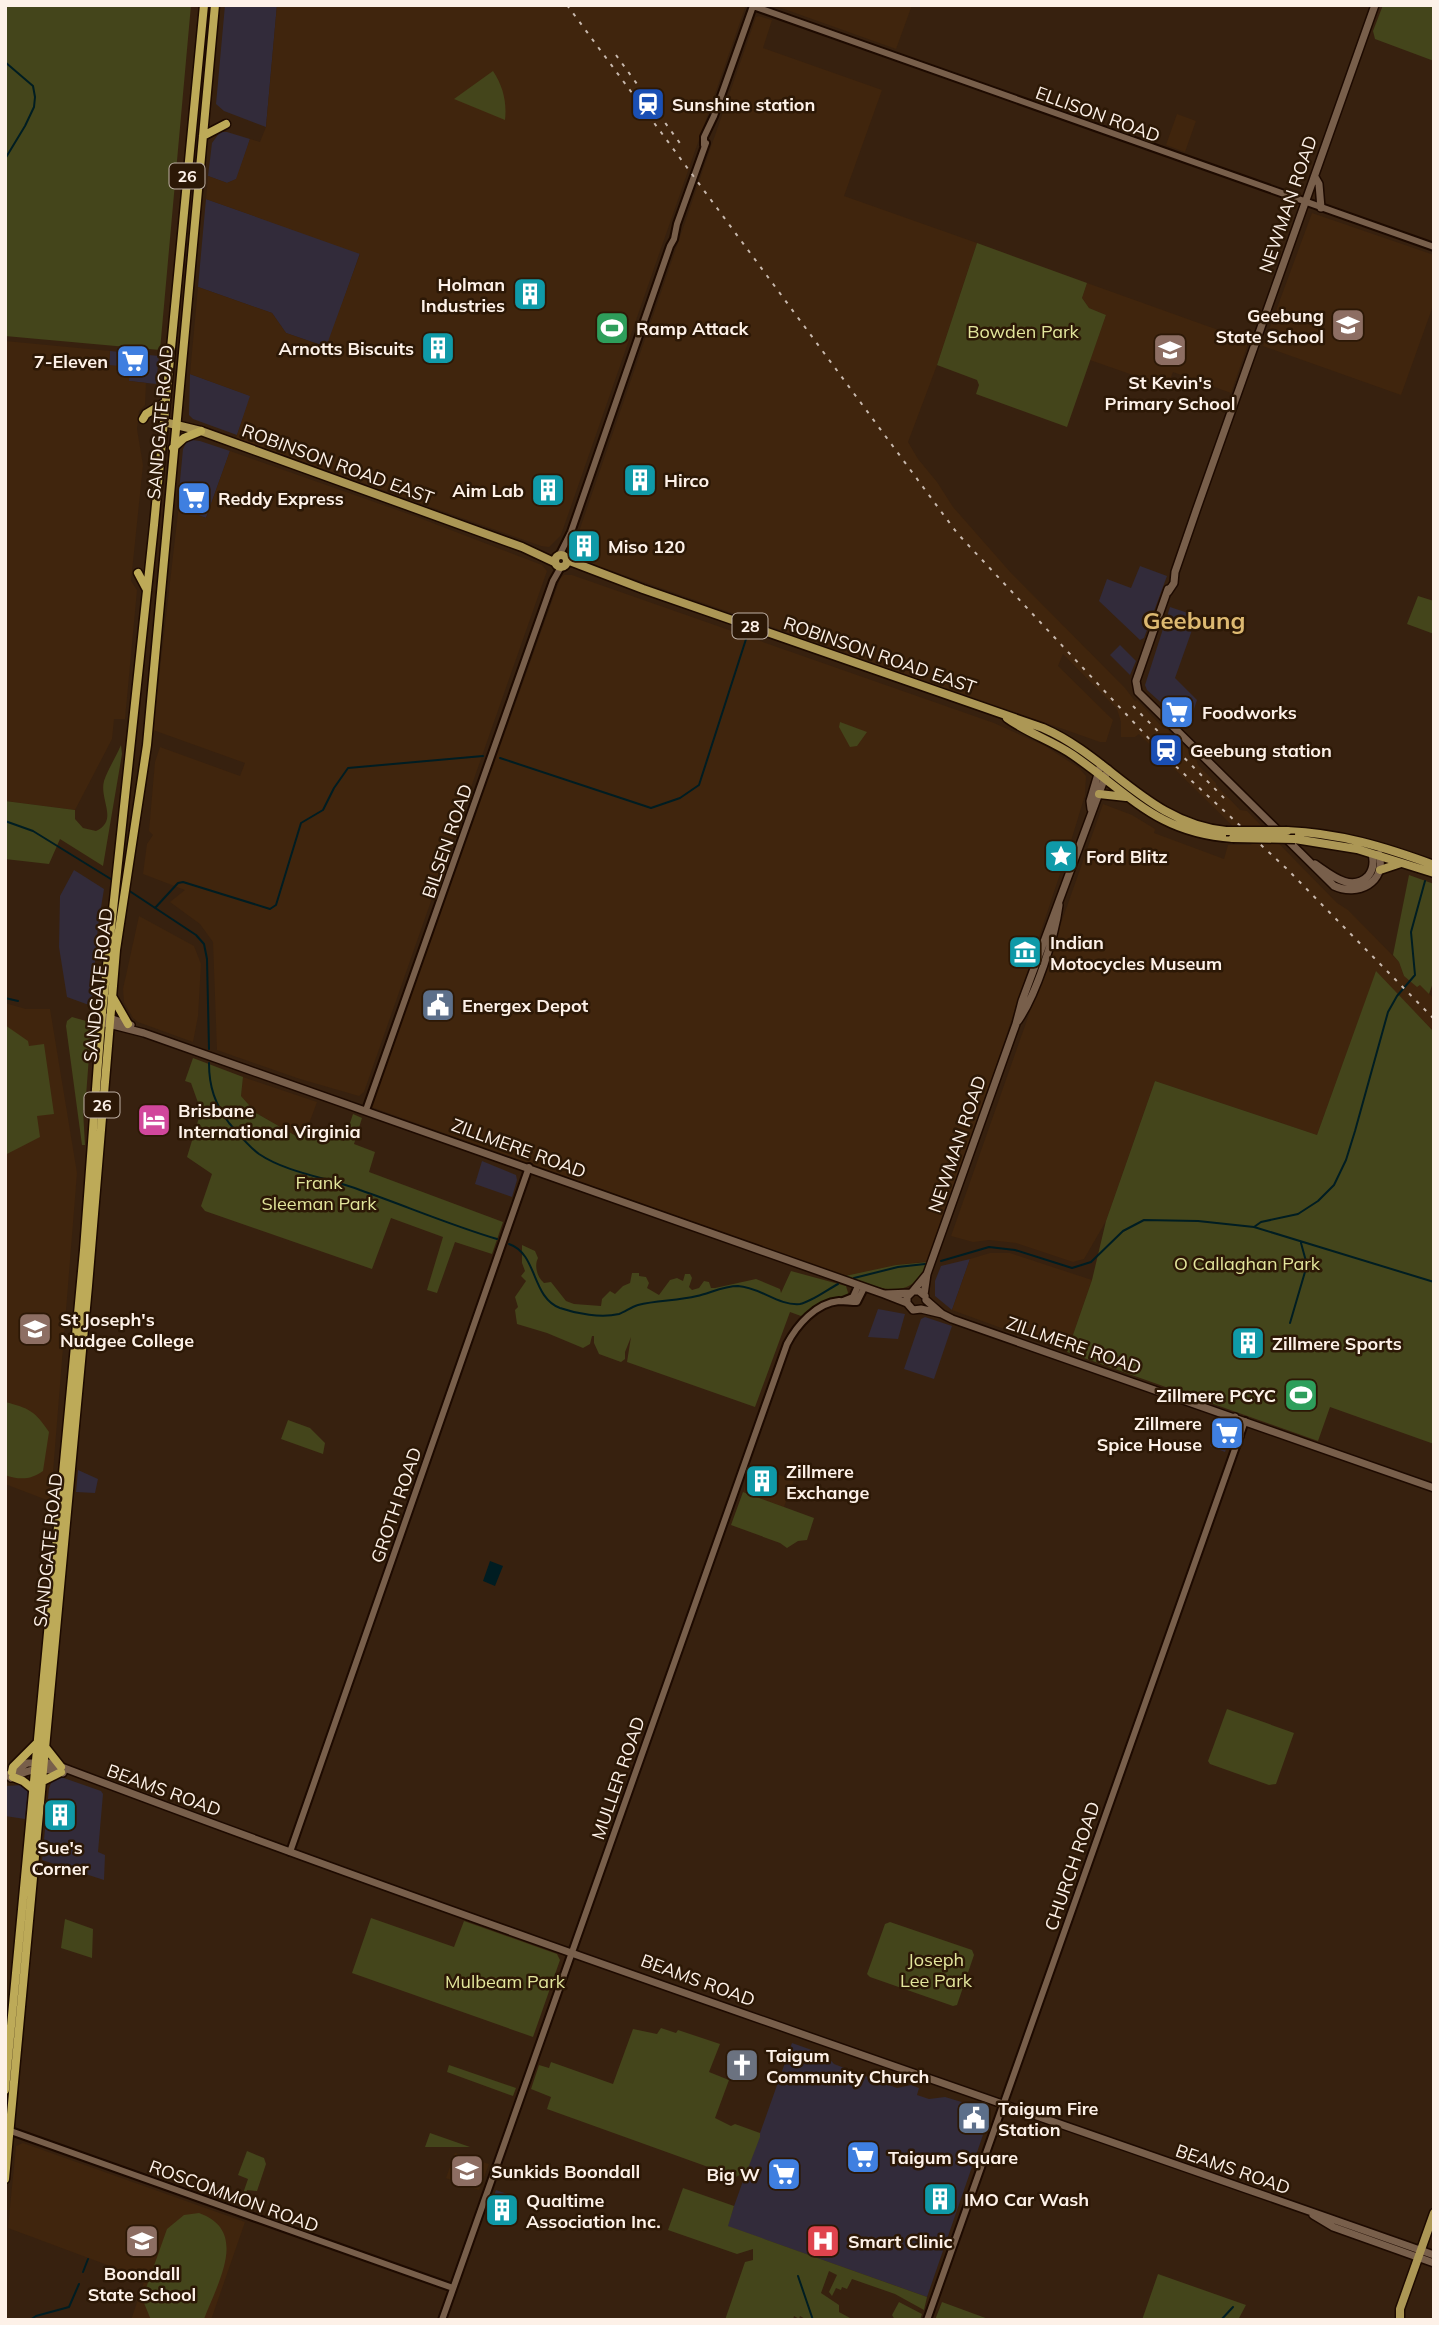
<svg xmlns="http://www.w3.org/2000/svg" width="1439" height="2325" viewBox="0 0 1439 2325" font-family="Mulish,sans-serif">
<rect width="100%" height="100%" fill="#37210f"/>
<path fill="#322b3a" d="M225 5H277L266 127 224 111 216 104Z
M220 132H227L250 139 237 179 227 183 208 176 212 143Z
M206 199 360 253 327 347 286 333 272 313 198 287Z
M110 351 159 356 156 384 129 381 109 365Z
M190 374 251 396 237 435 193 419 189 415Z
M192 440 200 441 230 451 206 518 184 510 178 502 183 449 186 443Z
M1140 566 1167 576 1144 638 1140 640 1099 601 1107 579 1131 588Z
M1170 607 1197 616 1175 678 1197 700 1188 727 1147 690 1145 685Z
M1120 645 1136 661 1130 675 1110 655Z
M74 870 104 889 98 926 92 998 89 1005 67 997 59 947 60 896Z
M482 1161 516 1175 517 1180 512 1197 475 1184Z
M970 1259 952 1310 935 1296V1281L941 1266Z
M878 1309 905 1314 898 1339 868 1337Z
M925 1317 952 1326 934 1379 904 1369 921 1319Z
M1219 1420 1234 1426 1225 1452 1210 1446Z
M78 1470 98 1479 95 1493 76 1492Z
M61 1777 101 1791 103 1794 98 1852 105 1855 104 1880 42 1860 49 1788 52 1781Z
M23 1785 28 1792 25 1819 5 1816V1786Z
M792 2043 826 2055 834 2064 897 2088 911 2085 919 2088 917 2095 929 2099 945 2097 965 2103 958 2124 984 2132 927 2297 727 2226Z
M496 2190 516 2197 506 2224 486 2217Z"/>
<path fill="#40250d" d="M277 5H746L561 535 549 547 541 546 236 438 250 396 190 374 198 287 272 313 286 333 326 347 360 254 206 199 208 176 227 183 236 179 250 139 260 142 266 127Z
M773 5H912L896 49Z
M759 16 772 20 763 48 882 90 844 196 977 243 937 365 908 442 918 459 937 482 953 507 1011 573 1125 688 1135 701 1137 700 1164 729H1167L1196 758 1198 765 1216 783V785L1240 810 1247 811 1337 903 1348 910 1399 962 1404 976 1420 984 1434 999V1032L1376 972 1317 1135 1155 1081 1106 1221 1084 1259 1073 1262 1016 1243 989 1240 973 1242 951 1236 1103 804 1132 815 1155 829 1154 833 1224 859 1228 845H1252L1139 734 1135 737H1121V722L1117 709 1063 654 1058 666 1113 720 1106 742H1100L598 566 576 554 573 549 704 167 756 17Z
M1177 114 1196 121 1185 152 1166 145Z
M1312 213 1434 255V303L1401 395 1263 346Z
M1087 283 1249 341 1231 393 1173 372 1167 387 1090 360 1106 315 1089 308 1082 298Z
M5 341 110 351 109 365 130 367 129 381 146 383 145 405 139 411 137 429 143 465 131 581 137 590 125 719H114L112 739 75 810 5 801Z
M230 451 417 517 542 565 547 571 364 1092 359 1096 300 1079 217 1050 213 942 200 924 170 902 185 890 143 874 147 844 153 835 149 831 155 762 160 747 240 776 245 763 153 730 179 504 184 510 206 518Z
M564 575H572L994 723 1045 746 1079 768 1086 776 1085 795 1071 841 931 1261 896 1265 845 1276 371 1107 560 579Z
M139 916 194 946 201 964 198 1016 193 1042 138 1022 133 1018 124 1002 123 989Z
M5 1003 26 1009H50L77 1173 51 1497 47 1500 5 1484Z
M243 1077 317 1102 303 1140 256 1113 241 1096Z
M990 1253H1010L1092 1280 1067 1352 952 1310 970 1259Z
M754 1466 794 1480 784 1507 743 1492 751 1469Z
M23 2143 245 2222 211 2320H131L145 2279 8 2228 16 2146Z
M455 2153 489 2164 479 2190 446 2178Z"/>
<path fill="#44451b" d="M5 5H191L160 350 5 336Z
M1383 5H1434V61L1375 39 1373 31Z
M493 71C503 86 507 102 505 120L454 99Z
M977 243 1087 283 1082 298 1089 308 1106 315 1067 427 976 394 979 385 977 380 937 365Z
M1418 596 1434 601V634L1407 624Z
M840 722 867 732 857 746 850 747 839 727Z
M121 745 122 754 103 866 60 839 49 864 5 859V801L75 810V819L83 828 96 831C119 820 99 800 104 781 108 769 116 757 121 745Z
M1409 875 1434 884V980L1429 994 1420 985 1417 987 1404 976 1399 962 1393 955Z
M1376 971 1434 1032V1444L1330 1407 1318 1441 1067 1352 1092 1280 1106 1221 1155 1081 1317 1135Z
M72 1017 86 1021 91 1029 85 1110H83L85 1145H82L66 1026 67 1021Z
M5 1025 28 1041 29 1046 44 1044 54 1114 37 1116 40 1137 5 1155Z
M193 1058 243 1077 241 1096 256 1113 303 1140 307 1128 344 1141 353 1114 362 1118 354 1144 375 1152 369 1172 503 1222 492 1254 455 1242 437 1293 427 1290 443 1237 391 1218 372 1269 205 1211 201 1206 212 1174 187 1157 201 1111 191 1083 185 1081Z
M522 1245 535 1251 538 1258C534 1266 537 1277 544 1283L551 1282 566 1301 574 1304 601 1306 602 1299 610 1291 615 1294 623 1286 630 1283 632 1273H639V1276L646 1277 649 1283 647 1288 659 1295 670 1280 677 1278 683 1281 685 1274H690L692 1278 689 1287 692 1290 699 1288 704 1281 709 1282 711 1288H715L756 1279 780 1289 781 1293 791 1271 846 1286 849 1296 835 1299 801 1316 790 1312 755 1407 627 1362 631 1337 625 1352V1359L621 1362 599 1354 594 1343V1336H592L590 1344 583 1348 547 1333 517 1324 515 1310 518 1307 515 1297 526 1281 521 1276 525 1271 522 1263Z
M928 1262C911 1305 877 1287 845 1276L896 1265Z
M5 1402C29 1408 35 1411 49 1432L43 1471C31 1480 19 1480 5 1475Z
M288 1420 310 1428 325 1443 323 1454 281 1439Z
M743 1492 814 1518 807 1540 798 1541 787 1548 780 1543 731 1525Z
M1227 1709 1294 1733 1276 1784 1269 1785 1210 1764 1208 1761Z
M371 1918 454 1947 464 1921 557 1954 560 1960 533 2037 352 1973Z
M65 1919 93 1929 92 1958 61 1948Z
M890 1922 972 1950 974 1955 957 2005 953 2006 870 1977 867 1974 885 1924Z
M661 2028 676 2033 678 2030 720 2044 709 2072 729 2080 715 2118 731 2126 735 2124 760 2133V2137L747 2171 736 2177 547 2109 551 2097 531 2089 539 2065 549 2068 551 2062 613 2084 633 2029 657 2034Z
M449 2065 516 2088 513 2096 447 2072Z
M430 2133 470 2147H425Z
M247 2151 264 2158 266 2164 257 2191 247 2190 242 2206 239 2205 248 2179 238 2175Z
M683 2188 734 2206 728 2226 927 2297 924 2310 895 2294 852 2279 847 2289 842 2287 841 2290 836 2288 832 2296 829 2292 837 2275 829 2271 821 2293 839 2305V2312L850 2318 849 2320H807L800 2316 799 2319 794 2316 793 2320H725L745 2262 753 2260V2249L737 2254 668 2230Z
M199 2213C250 2231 217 2284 204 2319L151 2320 144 2303 145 2291 167 2229 184 2215Z
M1158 2274 1246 2305 1238 2320H1142Z
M899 2302 922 2314 920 2320H895L892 2315Z
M942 2302 991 2320H935Z"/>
<path fill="#001d22" d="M490 1561 503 1566 495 1586 483 1581Z"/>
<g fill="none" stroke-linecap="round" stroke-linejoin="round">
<path stroke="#001d22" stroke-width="2" d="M5 62 33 86 35 97 34 107 25 126 5 159
M500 758 651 808 680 798 699 785 747 636
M5 821 33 831 114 881
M128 890 196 935 204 944 207 959 209 1049
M155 908 178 883 183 882 270 909 276 905 301 823 323 810 334 788 348 768 483 756
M5 998 18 1001
M209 1063C209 1087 215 1104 229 1123 238 1133 248 1146 259 1154 287 1173 329 1178 360 1190 406 1206 450 1225 497 1239
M1254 1227 1434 1282
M509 1244C538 1254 531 1297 560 1308 577 1314 601 1318 619 1314 625 1312 631 1307 638 1305 657 1300 677 1301 697 1296 710 1293 724 1286 738 1286 760 1287 778 1306 800 1304 811 1302 827 1290 838 1284
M941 1261 989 1247 1015 1250 1072 1268 1091 1262 1123 1231 1144 1220 1198 1221 1254 1227 1261 1222 1298 1214 1318 1201 1334 1185 1346 1160 1355 1131 1388 1012 1397 996 1415 975 1411 932 1425 881
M854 1278 898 1267 925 1264
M1290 1323 1307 1265 1301 1243
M83 2272 88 2259
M798 2276 813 2320
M30 2320 36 2316 69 2307 79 2284
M1221 2320 1233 2307"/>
<g stroke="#1d0a00" stroke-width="10">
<path id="tertiary" d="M704 145V137L714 116 753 6 1434 247
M560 554 571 532 670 246 674 239 677 224 706 143
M366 1110 553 581 561 567
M843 1301 853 1297 858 1286
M290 1852 529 1167
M5 2129 453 2288
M442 2320 787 1344C797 1325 816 1303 839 1301 845 1301 851 1302 857 1302L864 1288
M927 2320 1245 1421"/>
</g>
<g stroke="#1d0a00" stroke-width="10">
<path id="secondary" d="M1315 177 1319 184 1321 208
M1168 589 1136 681 1138 692 1334 886C1357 897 1387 883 1379 854
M1168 592 1174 583 1175 572 1196 511 1375 5
M1091 809 1090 801 1101 764
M1315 864C1330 874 1351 893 1368 876 1373 870 1374 862 1372 854
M106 1017 131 1025
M1018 1021C1036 995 1055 937 1059 905
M101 1022 144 1033 884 1294 907 1303 913 1310 921 1309 942 1314
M913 1291 927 1274
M885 1294 911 1293
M924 1295 927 1274 1016 1024 1022 1001 1108 769
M926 1300 942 1314 952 1319 1434 1488
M907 1303V1297L913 1291H919L925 1296
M1235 1417 1240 1436
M5 1777 27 1763H51C508 1936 973 2092 1434 2255
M11 1778C30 1769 42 1766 63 1773
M1313 2215 1333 2227 1434 2263"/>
</g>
<g stroke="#1d0a00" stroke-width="11">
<path id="primary" d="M164 422 201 431 522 547 554 562
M555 561a6 6 0 1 1 12 0a6 6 0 1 1-12 0Z
M567 560 643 589 1043 728C1110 757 1148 823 1226 831
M1007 718C1027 733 1053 741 1073 755 1131 795 1157 833 1233 838
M1099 794 1126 797
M1287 831C1339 833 1385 847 1434 865
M1295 839 1357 849 1434 873
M1380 870 1401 863
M1400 2320V2309L1434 2213"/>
</g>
<g stroke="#1d0a00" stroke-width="11">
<path id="trunk" d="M203 136 226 124
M143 419 146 414 166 402
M173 448 184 438 201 431
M138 573 147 590
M112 996 128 1024
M46 1748 61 1767
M12 1772 13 1767 37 1743
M13 1777 23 1781 33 1789
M43 1781 61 1772
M5 2090 84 1250 101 1022 154 525 204 5
M5 2179 88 1286 116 950 147 745 215 5"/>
</g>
<use href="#tertiary" stroke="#785f4b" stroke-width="6"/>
<use href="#secondary" stroke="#785f4b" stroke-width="7"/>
<use href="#primary" stroke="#ac9755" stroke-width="8"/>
<use href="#trunk" stroke="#bdaa58" stroke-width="8"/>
<path stroke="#c8b9ae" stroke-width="2" stroke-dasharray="3.5 7" stroke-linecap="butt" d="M567 5 957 533 1168 759 1287 869 1434 1019
M616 55 682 146
M1133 706 1224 798"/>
<g stroke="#1d0a00" stroke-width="11" stroke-linecap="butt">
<path id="primary-bridge" d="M1226 831H1287
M1233 838 1295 839"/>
</g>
<use href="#primary-bridge" stroke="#ac9755" stroke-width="8"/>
</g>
<defs>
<g id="station-square" transform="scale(1.75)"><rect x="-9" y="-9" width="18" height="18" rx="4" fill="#1a4fb4" stroke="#2c1806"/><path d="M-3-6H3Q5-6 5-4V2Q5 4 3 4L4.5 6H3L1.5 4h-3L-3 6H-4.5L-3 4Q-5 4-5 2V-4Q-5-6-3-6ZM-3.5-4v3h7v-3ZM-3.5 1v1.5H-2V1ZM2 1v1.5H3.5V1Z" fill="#fff"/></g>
<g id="building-square" transform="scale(1.75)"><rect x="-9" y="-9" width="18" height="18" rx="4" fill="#0f9aa8" stroke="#2c1806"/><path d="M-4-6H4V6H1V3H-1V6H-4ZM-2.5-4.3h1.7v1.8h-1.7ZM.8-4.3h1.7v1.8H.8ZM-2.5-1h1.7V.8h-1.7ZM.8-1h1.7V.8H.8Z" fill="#fff"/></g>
<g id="school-square" transform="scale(1.75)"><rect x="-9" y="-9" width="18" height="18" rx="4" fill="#8d6e63" stroke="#2c1806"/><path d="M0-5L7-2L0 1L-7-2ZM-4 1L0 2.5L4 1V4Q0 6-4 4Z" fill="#fff"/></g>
<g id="stadium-square" transform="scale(1.75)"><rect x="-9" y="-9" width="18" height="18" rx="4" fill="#2e9e5b" stroke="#2c1806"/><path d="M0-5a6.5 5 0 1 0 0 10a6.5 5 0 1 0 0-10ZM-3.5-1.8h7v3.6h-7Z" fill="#fff"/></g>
<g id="supermarket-square" transform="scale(1.75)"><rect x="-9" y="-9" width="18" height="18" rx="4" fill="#3f7fe0" stroke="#2c1806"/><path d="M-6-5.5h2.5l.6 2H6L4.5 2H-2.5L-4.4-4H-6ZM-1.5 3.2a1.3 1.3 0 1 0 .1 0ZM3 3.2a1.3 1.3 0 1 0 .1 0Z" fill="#fff"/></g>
<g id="sight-square" transform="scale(1.75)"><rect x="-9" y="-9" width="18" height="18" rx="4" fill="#0f9aa8" stroke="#2c1806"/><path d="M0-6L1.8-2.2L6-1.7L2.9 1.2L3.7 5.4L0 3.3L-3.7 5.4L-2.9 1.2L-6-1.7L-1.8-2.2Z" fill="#fff"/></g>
<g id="museum-square" transform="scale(1.75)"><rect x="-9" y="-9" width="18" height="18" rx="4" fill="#0f9aa8" stroke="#2c1806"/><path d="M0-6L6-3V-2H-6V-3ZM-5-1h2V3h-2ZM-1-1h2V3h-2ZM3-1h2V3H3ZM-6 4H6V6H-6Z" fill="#fff"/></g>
<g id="civic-square" transform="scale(1.75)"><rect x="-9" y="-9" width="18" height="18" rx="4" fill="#5c6f8a" stroke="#2c1806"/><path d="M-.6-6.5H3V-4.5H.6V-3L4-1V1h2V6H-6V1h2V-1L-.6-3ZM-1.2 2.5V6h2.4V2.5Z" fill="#fff"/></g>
<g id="hotel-square" transform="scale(1.75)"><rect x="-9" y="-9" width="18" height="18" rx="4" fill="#d1479c" stroke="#2c1806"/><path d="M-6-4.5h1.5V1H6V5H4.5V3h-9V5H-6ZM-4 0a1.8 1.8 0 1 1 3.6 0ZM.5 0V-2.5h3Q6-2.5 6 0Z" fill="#fff"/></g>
<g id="church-square" transform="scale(1.75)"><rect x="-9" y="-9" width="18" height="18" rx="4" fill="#6b7280" stroke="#2c1806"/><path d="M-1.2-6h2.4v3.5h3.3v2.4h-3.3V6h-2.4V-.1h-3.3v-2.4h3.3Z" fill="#fff"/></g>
<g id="hospital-square" transform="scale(1.75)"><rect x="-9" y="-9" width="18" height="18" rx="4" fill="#e0444e" stroke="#2c1806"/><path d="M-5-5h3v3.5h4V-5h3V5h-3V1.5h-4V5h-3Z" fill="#fff"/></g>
</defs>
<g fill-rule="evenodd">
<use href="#station-square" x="648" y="104"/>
<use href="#building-square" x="530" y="294"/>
<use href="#school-square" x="1348" y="325"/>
<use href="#stadium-square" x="612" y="328"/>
<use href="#building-square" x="438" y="348"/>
<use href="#school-square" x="1170" y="350"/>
<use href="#supermarket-square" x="133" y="361"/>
<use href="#building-square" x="640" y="480"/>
<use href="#building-square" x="548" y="490"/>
<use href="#supermarket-square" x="194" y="498"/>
<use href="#building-square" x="584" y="546"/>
<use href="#supermarket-square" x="1177" y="712"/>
<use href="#station-square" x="1166" y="750"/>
<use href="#sight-square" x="1061" y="856"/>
<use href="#museum-square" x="1025" y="952"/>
<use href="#civic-square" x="438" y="1005"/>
<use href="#hotel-square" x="154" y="1120"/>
<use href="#school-square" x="35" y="1329"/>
<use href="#building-square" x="1248" y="1343"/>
<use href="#stadium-square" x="1301" y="1395"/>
<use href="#supermarket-square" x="1227" y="1433"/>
<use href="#building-square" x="762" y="1481"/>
<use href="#building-square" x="60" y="1815"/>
<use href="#church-square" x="742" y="2065"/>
<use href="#civic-square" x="974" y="2118"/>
<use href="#supermarket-square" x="863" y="2157"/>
<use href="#school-square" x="467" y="2171"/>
<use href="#supermarket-square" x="784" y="2174"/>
<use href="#building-square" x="940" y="2199"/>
<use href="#building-square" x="502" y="2210"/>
<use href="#school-square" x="142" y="2241"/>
<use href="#hospital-square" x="823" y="2241"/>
</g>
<g text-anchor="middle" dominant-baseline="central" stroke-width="5" stroke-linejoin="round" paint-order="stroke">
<g fill="#2c1806" stroke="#beb0a4" stroke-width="2">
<rect x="169.5" y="163.5" width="35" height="25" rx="5"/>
<rect x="732.5" y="613.5" width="35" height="25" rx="5"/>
<rect x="84.5" y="1092.5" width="35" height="25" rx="5"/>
</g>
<g font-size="16" font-weight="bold" fill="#fdf1e8">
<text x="187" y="176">26</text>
<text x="750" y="626">28</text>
<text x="102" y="1105">26</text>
</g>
<g font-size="18" font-weight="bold" fill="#fdf1e8" stroke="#2c1806" text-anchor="start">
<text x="672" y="104">Sunshine station</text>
<text x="505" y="284" text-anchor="end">Holman<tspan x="505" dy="21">Industries</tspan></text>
<text x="1324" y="315" text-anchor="end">Geebung<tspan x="1324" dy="21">State School</tspan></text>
<text x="636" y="328">Ramp Attack</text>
<text x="414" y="348" text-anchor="end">Arnotts Biscuits</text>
<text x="108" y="361" text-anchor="end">7-Eleven</text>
<text x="1170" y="382" text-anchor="middle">St Kevin's<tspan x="1170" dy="21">Primary School</tspan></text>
<text x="664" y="480">Hirco</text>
<text x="524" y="490" text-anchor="end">Aim Lab</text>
<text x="218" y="498">Reddy Express</text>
<text x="608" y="546">Miso 120</text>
<text x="1202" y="712">Foodworks</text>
<text x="1190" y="750">Geebung station</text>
<text x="1086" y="856">Ford Blitz</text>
<text x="1050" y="942">Indian<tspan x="1050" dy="21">Motocycles Museum</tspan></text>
<text x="462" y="1005">Energex Depot</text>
<text x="178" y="1110">Brisbane<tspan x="178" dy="21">International Virginia</tspan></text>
<text x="60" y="1319">St Joseph's<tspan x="60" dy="21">Nudgee College</tspan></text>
<text x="1272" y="1343">Zillmere Sports</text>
<text x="1276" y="1395" text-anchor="end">Zillmere PCYC</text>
<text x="1202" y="1423" text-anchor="end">Zillmere<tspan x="1202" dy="21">Spice House</tspan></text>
<text x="786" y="1471">Zillmere<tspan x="786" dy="21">Exchange</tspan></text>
<text x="60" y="1847" text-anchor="middle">Sue's<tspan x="60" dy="21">Corner</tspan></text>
<text x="766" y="2055">Taigum<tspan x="766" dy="21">Community Church</tspan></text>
<text x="998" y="2108">Taigum Fire<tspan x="998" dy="21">Station</tspan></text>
<text x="888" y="2157">Taigum Square</text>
<text x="491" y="2171">Sunkids Boondall</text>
<text x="760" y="2174" text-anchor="end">Big W</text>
<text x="964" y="2199">IMO Car Wash</text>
<text x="526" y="2200">Qualtime<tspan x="526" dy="21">Association Inc.</tspan></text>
<text x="848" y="2241">Smart Clinic</text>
<text x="142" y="2273" text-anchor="middle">Boondall<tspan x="142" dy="21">State School</tspan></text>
</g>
<g font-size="18" fill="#fdf1e8" stroke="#2c1806">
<text transform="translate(1098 114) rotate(20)">ELLISON ROAD</text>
<text transform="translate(1288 204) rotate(-71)">NEWMAN ROAD</text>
<text transform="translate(160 422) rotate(-85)">SANDGATE ROAD</text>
<text transform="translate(338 464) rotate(20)">ROBINSON ROAD EAST</text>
<text transform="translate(880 655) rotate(19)">ROBINSON ROAD EAST</text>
<text transform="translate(447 841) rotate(-71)">BILSEN ROAD</text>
<text transform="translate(98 985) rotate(-84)">SANDGATE ROAD</text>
<text transform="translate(957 1144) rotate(-71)">NEWMAN ROAD</text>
<text transform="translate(519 1148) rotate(20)">ZILLMERE ROAD</text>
<text transform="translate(1074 1345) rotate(19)">ZILLMERE ROAD</text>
<text transform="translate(396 1505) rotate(-71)">GROTH ROAD</text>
<text transform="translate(48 1550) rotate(-84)">SANDGATE ROAD</text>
<text transform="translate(618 1778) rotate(-71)">MULLER ROAD</text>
<text transform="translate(164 1790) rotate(20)">BEAMS ROAD</text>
<text transform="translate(1072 1866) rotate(-71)">CHURCH ROAD</text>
<text transform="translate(698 1980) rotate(20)">BEAMS ROAD</text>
<text transform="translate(1233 2169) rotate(19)">BEAMS ROAD</text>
<text transform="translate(234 2196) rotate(20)">ROSCOMMON ROAD</text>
</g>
<g font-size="18" fill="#e3e69c" stroke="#2c1806">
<text x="1023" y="331">Bowden Park</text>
<text x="319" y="1182">Frank<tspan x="319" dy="21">Sleeman Park</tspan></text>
<text x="1247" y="1263">O Callaghan Park</text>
<text x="936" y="1959">Joseph<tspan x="936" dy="21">Lee Park</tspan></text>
<text x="505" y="1981">Mulbeam Park</text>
</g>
<g font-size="24" font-weight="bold" fill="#ddb971" stroke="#2c1806">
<text x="1194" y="620">Geebung</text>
</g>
</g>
<rect width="1439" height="2325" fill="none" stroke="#fdf1e8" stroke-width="14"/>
</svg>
